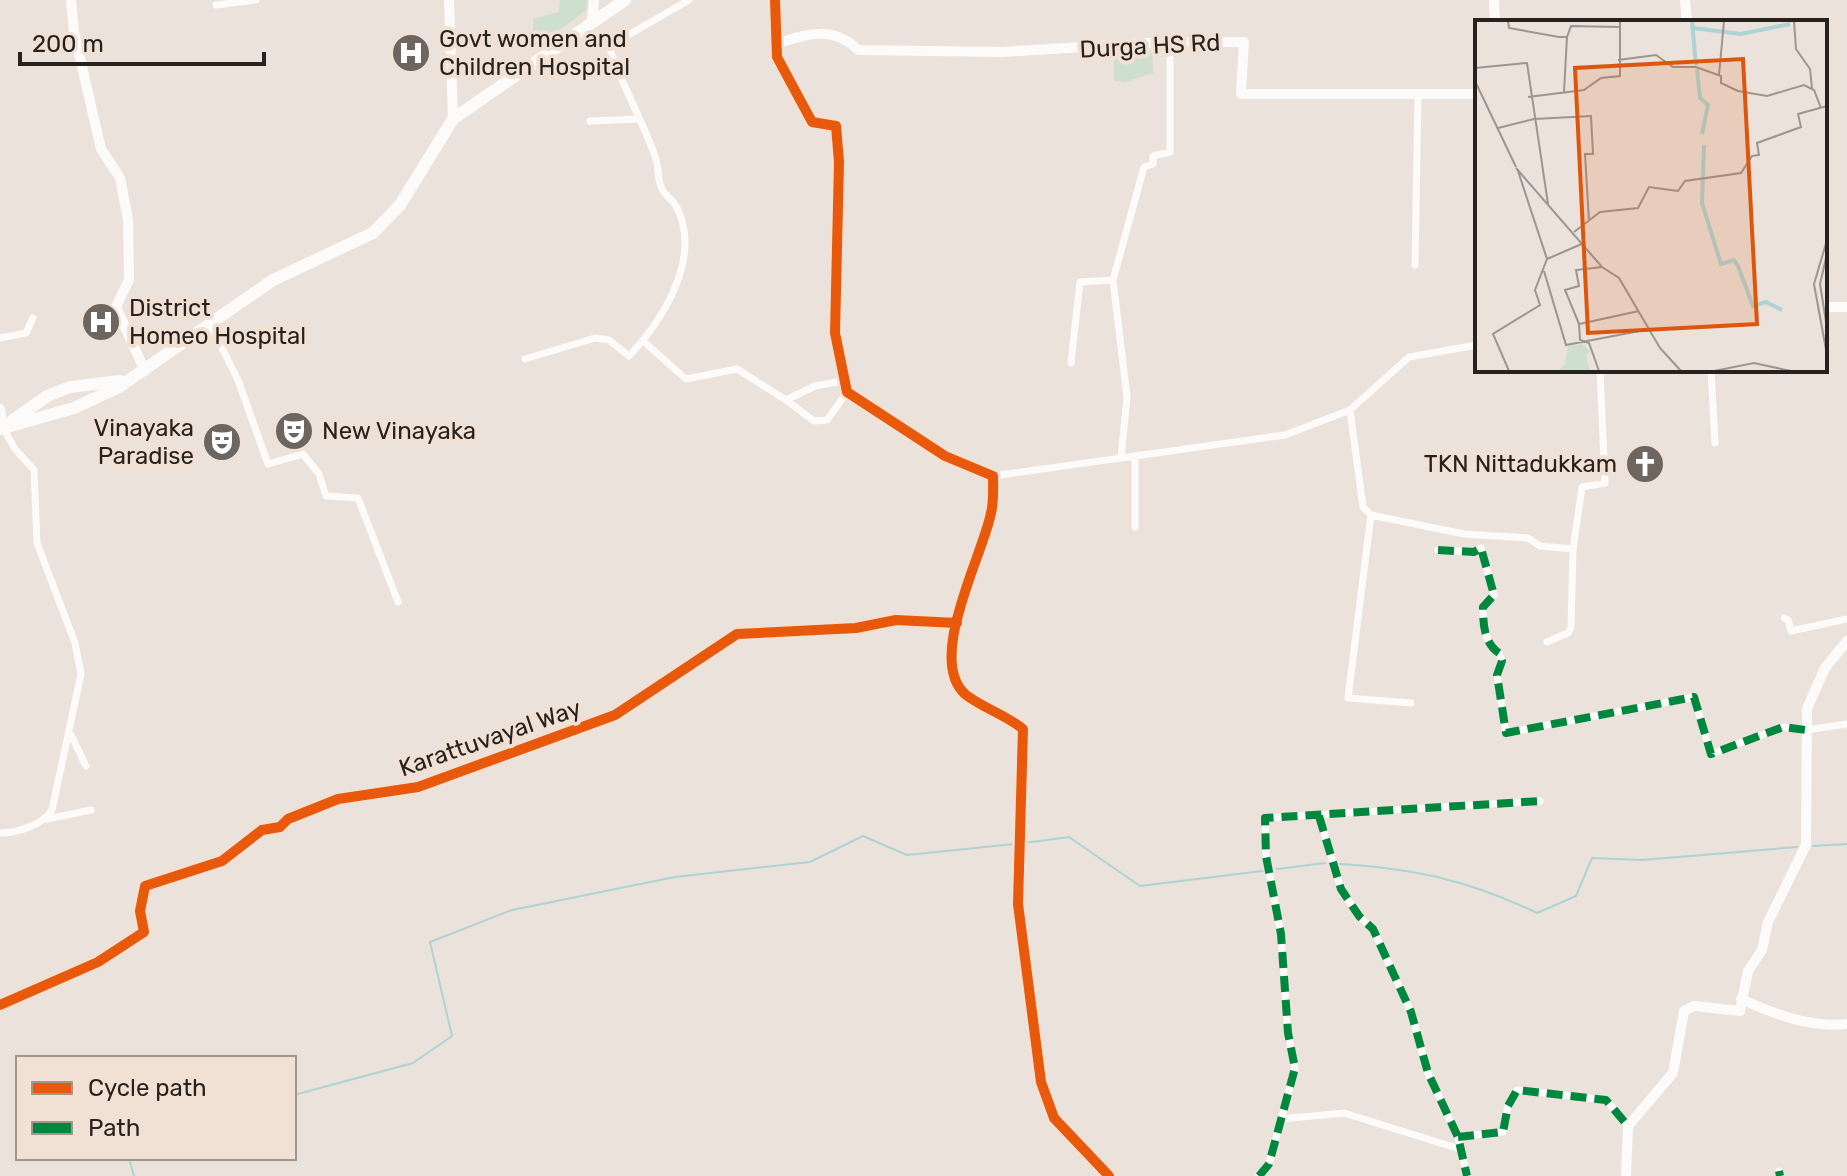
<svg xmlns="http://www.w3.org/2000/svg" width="1847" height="1176" viewBox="0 0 1847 1176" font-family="Rubik,sans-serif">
<rect width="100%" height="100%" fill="#ebe2db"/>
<path fill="#cedfcd" d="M560 0H587L586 10 540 45 533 32V19L559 12Z
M1138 51H1152L1153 73 1125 82 1114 81V55Z"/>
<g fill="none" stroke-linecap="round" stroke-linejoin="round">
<path stroke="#aed3d4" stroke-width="2" d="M1024 843 1069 837 1140 886 1262 871
M1813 846 1847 844
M1340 864C1416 869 1468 880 1537 913L1576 896 1592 858 1642 860 1797 847
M1277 869 1325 863
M294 1095 413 1063 452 1036 430 942 512 910 675 877 810 862 863 836 907 855 1014 844
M129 1158 134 1176"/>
<path stroke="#fcfbfa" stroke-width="7" d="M216 5 256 0
M590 121 638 119
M1415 265 1418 96
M211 326 238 380 268 464 303 454 319 474 326 496 358 498 398 602
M0 338 26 333 33 318
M643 341 686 379 737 369 786 400 815 386 843 381
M525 359 595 338 609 340 629 356C663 320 702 258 677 208 674 200 665 196 662 189 657 180 659 168 656 159 643 120 621 85 609 46L689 0
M1071 363 1080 282 1113 280
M1711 370 1715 443
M786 400 814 421 827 420 847 392
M1350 410 1363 507 1371 515 1464 534 1528 538 1540 546 1573 549 1582 487 1605 483 1600 370
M1121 458 1127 397 1113 280 1144 167 1153 164V156L1170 152V42
M993 476 1285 435 1350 410 1409 357 1477 345
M1371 515 1348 698 1411 703
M1135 527V456
M1438 550 1474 552 1481 548 1494 595 1483 607C1483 624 1484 643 1499 653L1502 661 1497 675 1506 733 1694 697 1711 754 1783 727 1806 730 1847 724
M1784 618 1788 620 1791 631 1847 619
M1547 642 1568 633 1571 628 1573 549
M71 735 86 766
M1319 816 1341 889 1359 916 1373 929 1411 1012 1428 1073 1458 1137 1467 1176
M47 819 91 810
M0 833C17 833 43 825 52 810L81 674 75 643 37 543 34 470 15 449 3 428
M0 1005 98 962 144 932 140 911 145 886 222 861 262 830 280 827 288 819 338 799 418 787 615 715 737 634 856 628 896 620 957 623
M1281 1119 1344 1113 1460 1149
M1458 1137 1503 1132 1508 1106 1517 1090 1606 1100 1628 1126
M1779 1171 1780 1176
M1259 1176 1269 1164 1295 1068 1288 1033 1281 934 1266 856 1265 818 1540 801"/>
<path stroke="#fcfbfa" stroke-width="10" d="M71 0 74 32 101 149 120 178 128 219 129 280 116 307 145 371
M449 0 453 119
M775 0 777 57 812 122 836 126 839 162 835 333 847 392 945 456 993 476C993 488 994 501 991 513 983 555 926 659 965 694 979 706 1006 715 1023 729L1018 904 1041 1082 1054 1118 1109 1176
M1494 0 1495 22
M1685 0 1687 22
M592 22 594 0
M776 44C806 34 833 25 858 50L1002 52 1163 42H1244L1241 94H1477
M1825 307H1847
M0 409 3 428
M1741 999C1774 1014 1810 1028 1847 1024
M1626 1176 1628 1126 1673 1073 1684 1011 1694 1006 1740 1011 1748 971 1762 950 1768 922 1806 845 1807 709 1825 668 1847 641"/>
<path stroke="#fcfbfa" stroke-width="12" d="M12 421 47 396 70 387 120 381
M0 429 74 408 119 387 273 280 373 233 400 205 453 119 625 0"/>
<path stroke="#00873e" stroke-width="8" stroke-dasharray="16 8" stroke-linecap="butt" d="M1438 550 1474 552 1481 548 1494 595 1483 607C1483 624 1484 643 1499 653L1502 661 1497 675 1506 733 1694 697 1711 754 1783 727 1806 730
M1319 816 1341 889 1359 916 1373 929 1411 1012 1428 1073 1458 1137 1467 1176
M1458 1137 1503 1132 1508 1106 1517 1090 1606 1100 1628 1126
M1779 1171 1780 1176
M1259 1176 1269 1164 1295 1068 1288 1033 1281 934 1266 856 1265 818 1540 801"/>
<g stroke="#f1e1d5" stroke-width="15">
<path id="cycleway" d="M775 0 777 57 812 122 836 126 839 162 835 333 847 392 945 456 993 476C993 488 994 501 991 513 983 555 926 659 965 694 979 706 1006 715 1023 729L1018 904 1041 1082 1054 1118 1109 1176
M0 1005 98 962 144 932 140 911 145 886 222 861 262 830 280 827 288 819 338 799 418 787 615 715 737 634 856 628 896 620 957 623"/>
</g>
<use href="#cycleway" stroke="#e8590c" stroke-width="10"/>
</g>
<defs>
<g id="hospital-disc" transform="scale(2)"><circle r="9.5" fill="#6c6560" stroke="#f1e1d5"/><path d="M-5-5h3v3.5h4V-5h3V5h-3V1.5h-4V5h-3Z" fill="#fff"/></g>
<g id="theatre-disc" transform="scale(2)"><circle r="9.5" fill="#6c6560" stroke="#f1e1d5"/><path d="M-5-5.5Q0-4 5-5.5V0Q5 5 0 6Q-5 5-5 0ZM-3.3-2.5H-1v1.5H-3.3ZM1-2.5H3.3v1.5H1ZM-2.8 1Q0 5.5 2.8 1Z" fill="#fff"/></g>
<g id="church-disc" transform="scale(2)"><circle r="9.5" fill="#6c6560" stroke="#f1e1d5"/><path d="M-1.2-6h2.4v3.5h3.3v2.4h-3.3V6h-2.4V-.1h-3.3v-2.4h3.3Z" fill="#fff"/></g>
</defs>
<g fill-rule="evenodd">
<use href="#hospital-disc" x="411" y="53"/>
<use href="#hospital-disc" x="101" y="322"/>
<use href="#theatre-disc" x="294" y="431"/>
<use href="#theatre-disc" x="222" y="442"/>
<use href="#church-disc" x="1645" y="464"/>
</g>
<g text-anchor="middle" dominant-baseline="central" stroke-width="8" stroke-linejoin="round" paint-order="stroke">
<g font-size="24" fill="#28221e" stroke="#f1e1d5" text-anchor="start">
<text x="439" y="39">Govt women and<tspan x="439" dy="28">Children Hospital</tspan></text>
<text x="129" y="308">District<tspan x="129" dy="28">Homeo Hospital</tspan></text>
<text x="194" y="428" text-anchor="end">Vinayaka<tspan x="194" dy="28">Paradise</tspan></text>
<text x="322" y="431">New Vinayaka</text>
<text x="1617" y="464" text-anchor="end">TKN Nittadukkam</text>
</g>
<g font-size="24" fill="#28221e" stroke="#f1e1d5">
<text transform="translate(1150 46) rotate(-3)">Durga HS Rd</text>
<text transform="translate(490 738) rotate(-19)">Karattuvayal Way</text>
</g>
</g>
<g transform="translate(1475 20)">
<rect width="352" height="352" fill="#ebe2db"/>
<path d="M107 324 115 331 111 336 115 351H83L90 344 93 326Z" fill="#cedfcd"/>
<path fill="none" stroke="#aed3d4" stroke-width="4" d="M217 1 221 45M218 8 266 14 315 4M222 49 225 78 233 85 227 114M229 125 227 183 246 244 259 240 263 246 278 286 291 282 307 290"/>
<path fill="none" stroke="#9d958f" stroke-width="2" d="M33 1 34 8 84 17H92L96 6 144 7M319 1 321 29 335 49 337 68M143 40 181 35 198 47H221L246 56V63L263 71 292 76 329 65 339 70 346 88M0 48 52 43 73 184M244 55 249 1M0 61 41 147M89 72 92 17M53 77 109 70 126 58 145 56V1M23 108 59 99 116 96 118 134H110L114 201M41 148 127 247 144 258 185 328 206 351M99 212 125 192 163 188 174 167 203 171 210 161 266 153 277 136 284 135 282 123 326 107 323 94 352 86M352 220 339 264 352 335M352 234 345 264 352 308M72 239 109 223M127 247 101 250 104 266 90 270 104 304 164 291M69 251 91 325 175 309M104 304 105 320 114 323 124 351M34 351 18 314 65 285 60 270 72 239 43 151M239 351 279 343 316 351"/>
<path fill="#de560d" fill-opacity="0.15" stroke="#de560d" stroke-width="4" d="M268 39 282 304 113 313 100 48Z"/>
<rect width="352" height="352" fill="none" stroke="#28221e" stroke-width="4"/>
</g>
<rect x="16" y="1056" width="280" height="104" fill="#f1e1d5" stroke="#a1958c" stroke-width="2"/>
<rect x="32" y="1082" width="40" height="12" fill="#e8590c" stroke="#a1958c" stroke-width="2"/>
<text x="88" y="1096" font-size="24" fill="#28221e">Cycle path</text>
<rect x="32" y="1122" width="40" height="12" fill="#00873e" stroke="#a1958c" stroke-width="2"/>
<text x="88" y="1136" font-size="24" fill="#28221e">Path</text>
<path d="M20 52v12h244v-12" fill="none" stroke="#28221e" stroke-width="4"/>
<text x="32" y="52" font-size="24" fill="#28221e" stroke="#f1e1d5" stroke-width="6" paint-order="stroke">200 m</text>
</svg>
